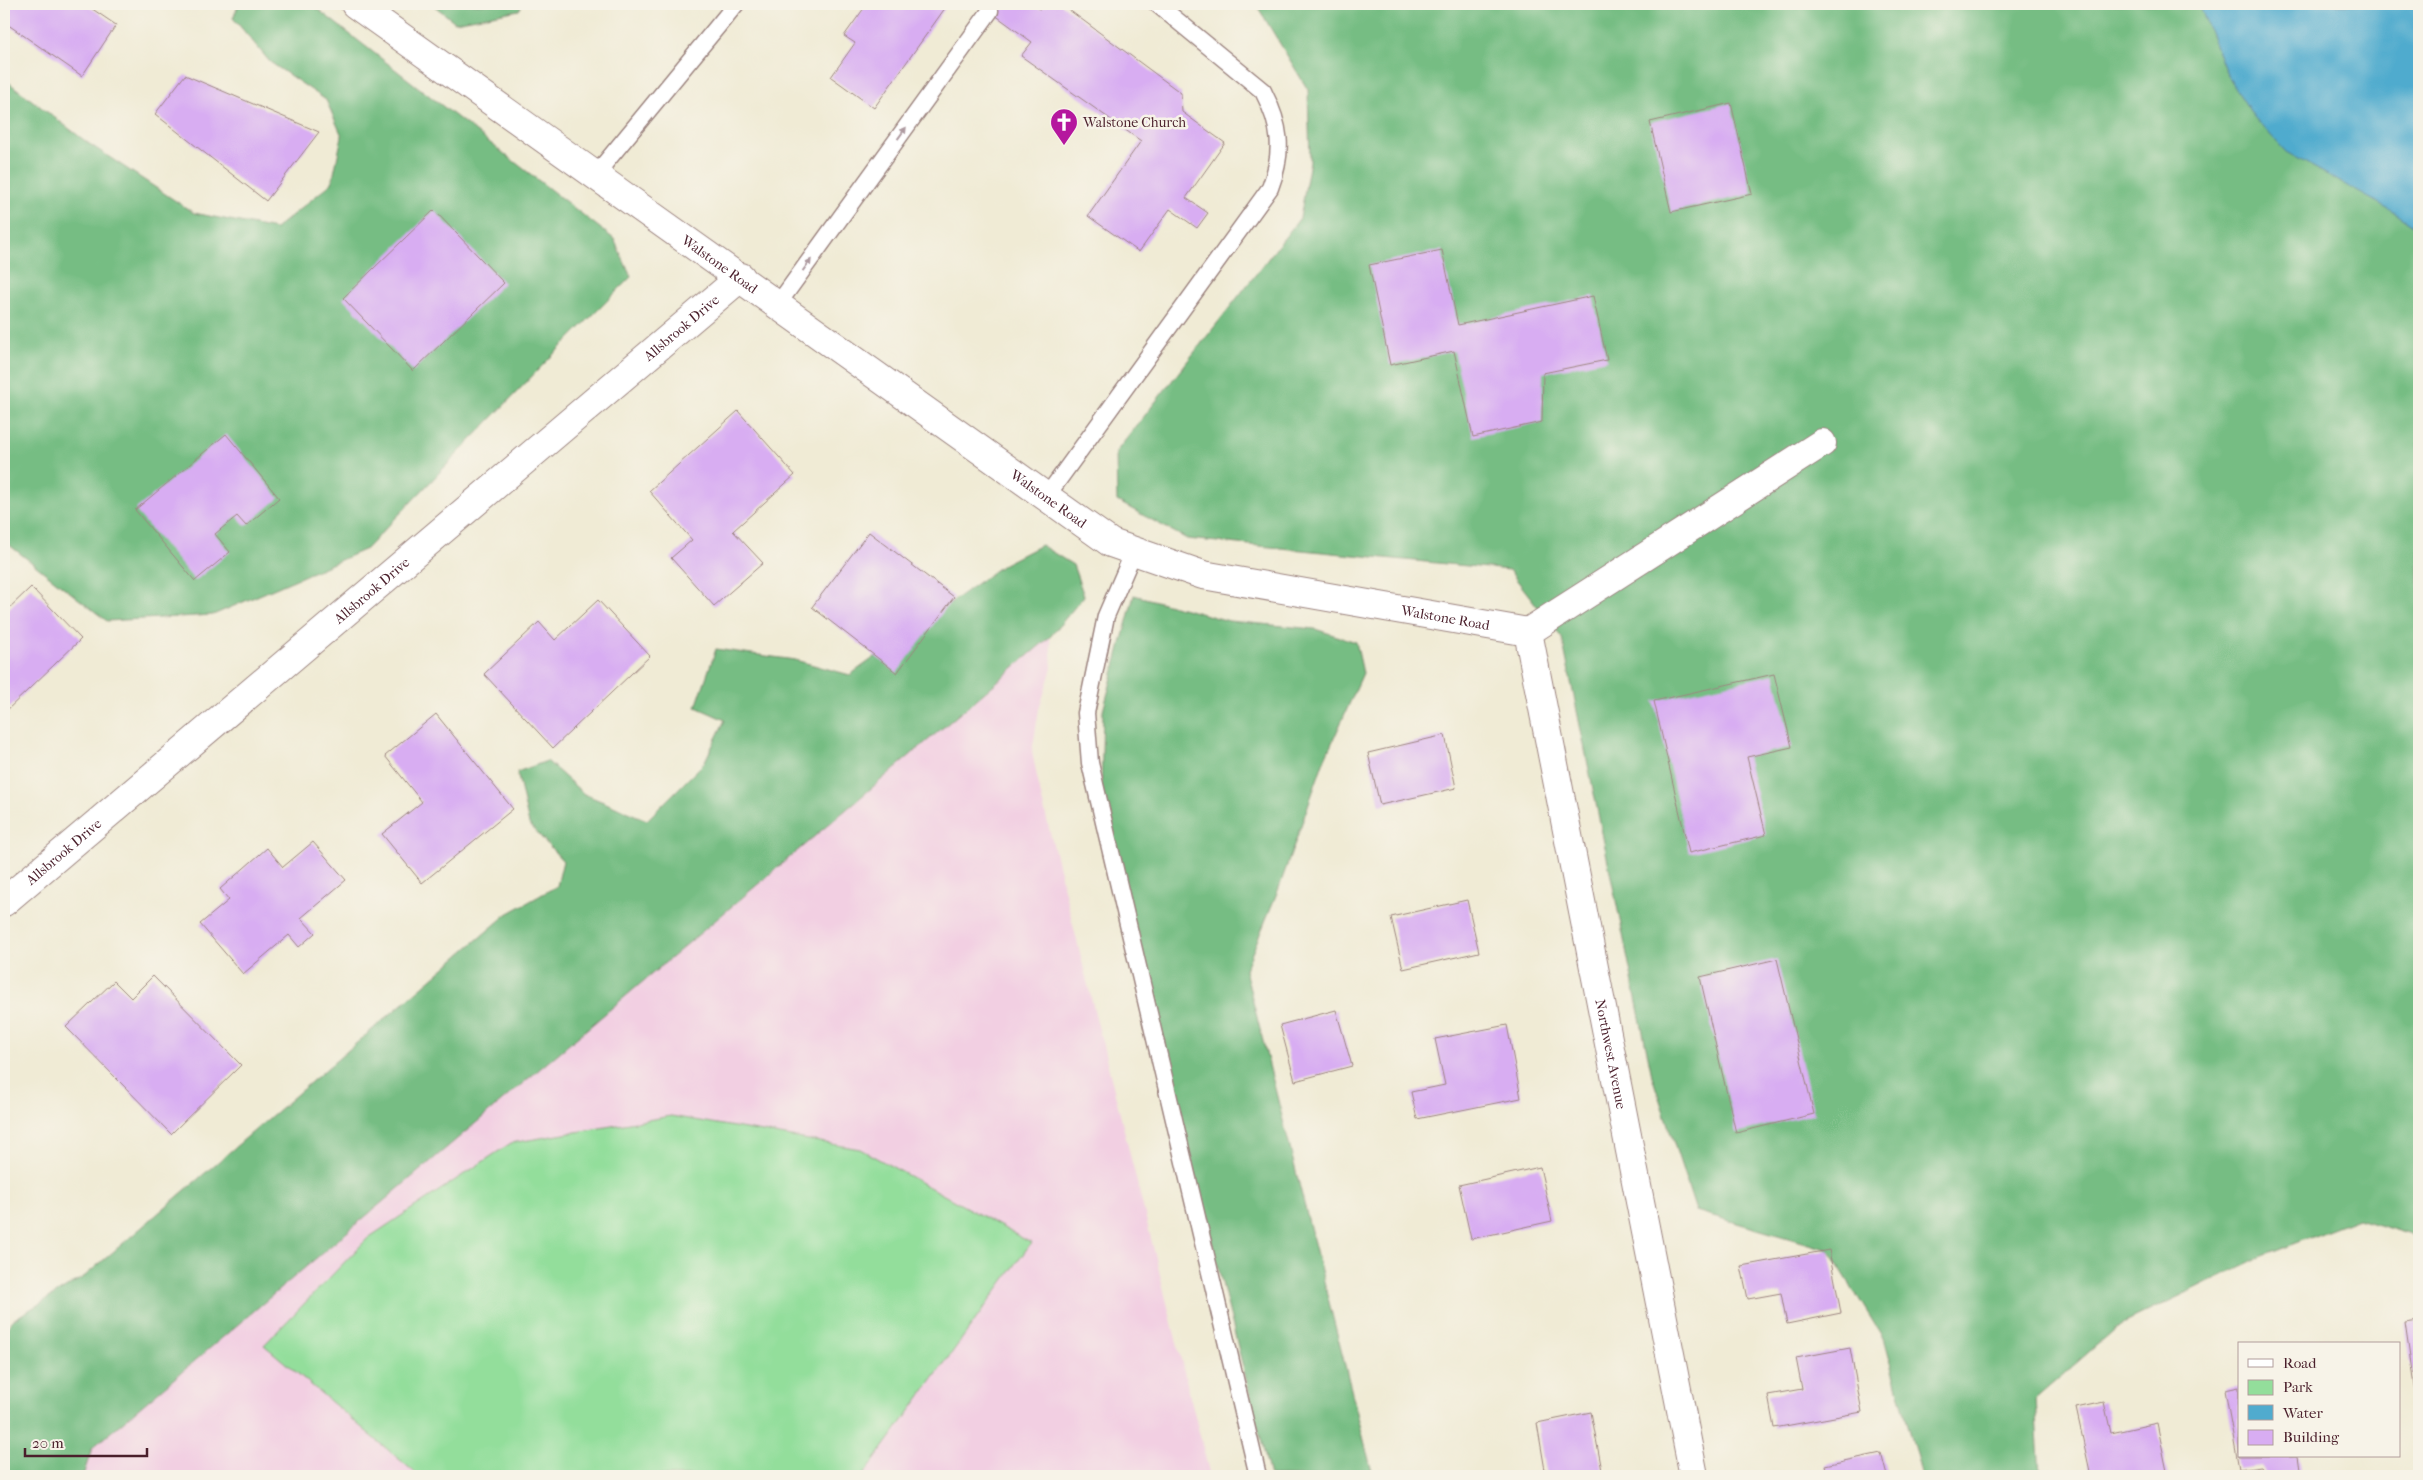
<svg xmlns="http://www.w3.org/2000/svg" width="2423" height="1480" viewBox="0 0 2423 1480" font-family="'IM FELL French Canon',serif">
<rect width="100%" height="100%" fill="#f7f3e8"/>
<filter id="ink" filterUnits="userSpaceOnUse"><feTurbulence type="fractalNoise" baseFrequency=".02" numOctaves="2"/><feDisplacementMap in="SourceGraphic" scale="10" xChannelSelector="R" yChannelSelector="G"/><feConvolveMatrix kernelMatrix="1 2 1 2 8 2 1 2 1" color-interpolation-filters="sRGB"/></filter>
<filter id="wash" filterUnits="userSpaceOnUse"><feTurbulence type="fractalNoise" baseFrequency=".0096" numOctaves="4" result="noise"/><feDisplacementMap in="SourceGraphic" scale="20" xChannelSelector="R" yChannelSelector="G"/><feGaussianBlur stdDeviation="1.12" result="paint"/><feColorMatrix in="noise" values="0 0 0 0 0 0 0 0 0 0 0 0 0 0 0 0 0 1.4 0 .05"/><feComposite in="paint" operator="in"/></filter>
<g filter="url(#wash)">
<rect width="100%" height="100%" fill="#f0ebd5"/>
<path fill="#f2cfe2" d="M1050 637 1052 668 1039 709 1032 752 1041 796 1210 1476H83L92 1448Z"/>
<path fill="#93de9b" stroke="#6e7e63" d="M671 1116 860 1149 1031 1243 863 1476H419L264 1345 368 1238 511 1143Z"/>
<path fill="#76bd83" stroke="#606e57" d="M239 4H311L614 239 631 277 538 370 366 549 213 615 107 621 4 541V79L88 143 194 213 275 229 332 183 342 136 326 100 270 62 233 18Z
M432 4H523L519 10 455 22Z
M1256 4H2419V1237L2358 1219 2258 1258 2120 1325 2035 1399 2040 1476H1922L1885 1341 1829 1250 1696 1211 1652 1076 1562 638 1509 570 1187 539 1117 501 1116 452 1300 218 1310 161 1308 90Z
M1041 545 1073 565 1084 596 1050 637 92 1448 83 1476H4V1338L11 1321 85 1276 507 914 557 886 563 861 529 824 517 772 547 761 584 794 647 820 704 763 725 720 696 707 716 649 795 660 850 675 1004 564Z
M1134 595 1229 621 1315 629 1356 642 1363 673 1323 763 1279 888 1245 970 1373 1476H1270L1101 795 1103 711Z"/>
<path fill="#50abce" stroke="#4d657c" d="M2199 4H2419V229L2389 209 2286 152 2254 117 2227 75Z"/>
<g id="blocks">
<path fill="#d8adf2" d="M4 4H85L116 25 82 76 4 22Z
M867 4H948L874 108 831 77 855 43 844 36Z
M980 4H1031L1040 9 1050 4H1061L1181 93 1182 112 1225 143 1186 198 1208 213 1197 228 1170 209 1139 252 1088 216 1141 141 1021 56 1032 42Z
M185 75 319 132 266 201 155 114Z
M1731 103 1752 194 1671 212 1650 122Z
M434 210 504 283 413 371 343 298Z
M1442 250 1458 325 1593 296 1607 360 1543 373 1542 422 1473 437 1454 351 1390 365 1369 265Z
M738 411 795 475 733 531 763 563 714 606 671 558 692 540 649 491Z
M226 434 279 498 246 526 237 516 215 534 230 552 195 581 135 510Z
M869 532 954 597 897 673 812 607Z
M31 587 81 639 4 713V613Z
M598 600 650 656 553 748 484 674 539 622 555 640Z
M1774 674 1792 747 1747 757 1766 835 1689 853 1654 701Z
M436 714 513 809 422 883 382 834 422 802 385 756Z
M1445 735 1456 788 1380 805 1368 753Z
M313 842 346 880 301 918 315 933 299 947 289 935 243 974 200 924 229 900 220 889 267 848 283 867Z
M1467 900 1479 952 1403 969 1391 917Z
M1777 959 1814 1114 1736 1133 1700 977Z
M153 976 241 1065 171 1134 66 1027 114 981 131 998Z
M1336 1010 1352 1066 1295 1081 1280 1025Z
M1507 1025 1521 1098 1417 1119 1411 1092 1445 1085 1435 1039Z
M1540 1167 1552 1221 1471 1239 1459 1185Z
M1829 1250 1841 1313 1787 1324 1781 1293 1748 1299 1741 1266Z
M2419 1321V1413H2418L2405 1323Z
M1850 1348 1862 1412 1774 1428 1768 1395 1802 1389 1796 1358Z
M2239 1387V1456H2298L2300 1470 2268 1476 2261 1466 2239 1469 2225 1390Z
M2104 1402 2111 1433 2157 1423 2168 1476H2091L2076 1408Z
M1591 1412 1603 1476H1546L1537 1423Z
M1881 1453 1887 1476H1828L1825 1465Z"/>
</g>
</g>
<g filter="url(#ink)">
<use href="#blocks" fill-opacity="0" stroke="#9d8580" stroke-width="1"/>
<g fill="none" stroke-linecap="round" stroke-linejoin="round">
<g stroke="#9d8580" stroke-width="19">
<path id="service" d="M596 174 736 4
M778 304 990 11
M1046 497 1270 188C1284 151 1281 126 1263 91L1157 4
M1134 551 1106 616 1086 713 1090 763 1258 1476"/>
</g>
<g stroke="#9d8580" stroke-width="30">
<g id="minor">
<path d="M1528 632 1822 443"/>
<path id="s1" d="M4 902 741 277"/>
</g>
</g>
<g stroke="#9d8580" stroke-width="30">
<g id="tertiary">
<path id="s2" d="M355 4 1111 543 1203 575 1528 632 1694 1476"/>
</g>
</g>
<use href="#service" stroke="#fff" stroke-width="16"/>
<use href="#minor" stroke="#fff" stroke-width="28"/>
<use href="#tertiary" stroke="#fff" stroke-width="28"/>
</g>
<defs><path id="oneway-solid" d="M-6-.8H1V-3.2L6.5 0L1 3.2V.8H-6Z" transform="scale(1.25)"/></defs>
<g fill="#ae9aa0">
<use href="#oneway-solid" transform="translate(902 133) rotate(-54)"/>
<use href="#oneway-solid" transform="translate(807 265) rotate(-54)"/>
</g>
</g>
<defs>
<g id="church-pin" transform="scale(1.4375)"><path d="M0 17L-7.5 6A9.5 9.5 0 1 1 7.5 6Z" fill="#b5179e" stroke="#f7f3e8"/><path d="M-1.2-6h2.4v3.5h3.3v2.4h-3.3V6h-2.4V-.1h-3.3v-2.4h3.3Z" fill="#fff"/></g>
</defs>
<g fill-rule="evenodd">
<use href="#church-pin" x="1064" y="122"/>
</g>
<g text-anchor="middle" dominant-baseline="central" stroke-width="5" stroke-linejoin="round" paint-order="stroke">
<g font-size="14" fill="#4a1f2b" stroke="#f7f3e8" text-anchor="start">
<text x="1083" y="122">Walstone Church</text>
</g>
<g font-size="14" fill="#4a1f2b" stroke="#f7f3e8">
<text stroke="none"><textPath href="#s2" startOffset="448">Walstone Road</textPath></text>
<text stroke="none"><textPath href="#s1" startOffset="888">Allsbrook Drive</textPath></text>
<text stroke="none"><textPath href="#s2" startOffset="852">Walstone Road</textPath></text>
<text stroke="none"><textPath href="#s1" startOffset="482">Allsbrook Drive</textPath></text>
<text stroke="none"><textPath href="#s2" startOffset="1272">Walstone Road</textPath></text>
<text stroke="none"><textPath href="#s1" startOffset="78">Allsbrook Drive</textPath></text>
<text stroke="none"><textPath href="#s2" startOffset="1786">Northwest Avenue</textPath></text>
</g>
</g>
<rect width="2423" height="1480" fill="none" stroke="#f7f3e8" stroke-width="20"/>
<rect x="2238" y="1342" width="162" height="115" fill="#f7f3e8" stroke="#b29e9c"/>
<rect x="2248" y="1359" width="25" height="8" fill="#ffffff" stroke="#b29e9c"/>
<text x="2283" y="1368" font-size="15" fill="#4a1f2b">Road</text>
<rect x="2248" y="1380" width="25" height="15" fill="#93de9b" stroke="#b29e9c"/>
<text x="2283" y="1392" font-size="15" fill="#4a1f2b">Park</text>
<rect x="2248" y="1405" width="25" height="15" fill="#50abce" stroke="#b29e9c"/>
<text x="2283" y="1418" font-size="15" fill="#4a1f2b">Water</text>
<rect x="2248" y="1430" width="25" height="15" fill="#d8adf2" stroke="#b29e9c"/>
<text x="2283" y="1442" font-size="15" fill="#4a1f2b">Building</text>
<path d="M25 1448v8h122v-8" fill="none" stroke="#4a1f2b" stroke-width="2.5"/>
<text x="32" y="1448" font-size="15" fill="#4a1f2b" stroke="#f7f3e8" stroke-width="4" paint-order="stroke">20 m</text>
</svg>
